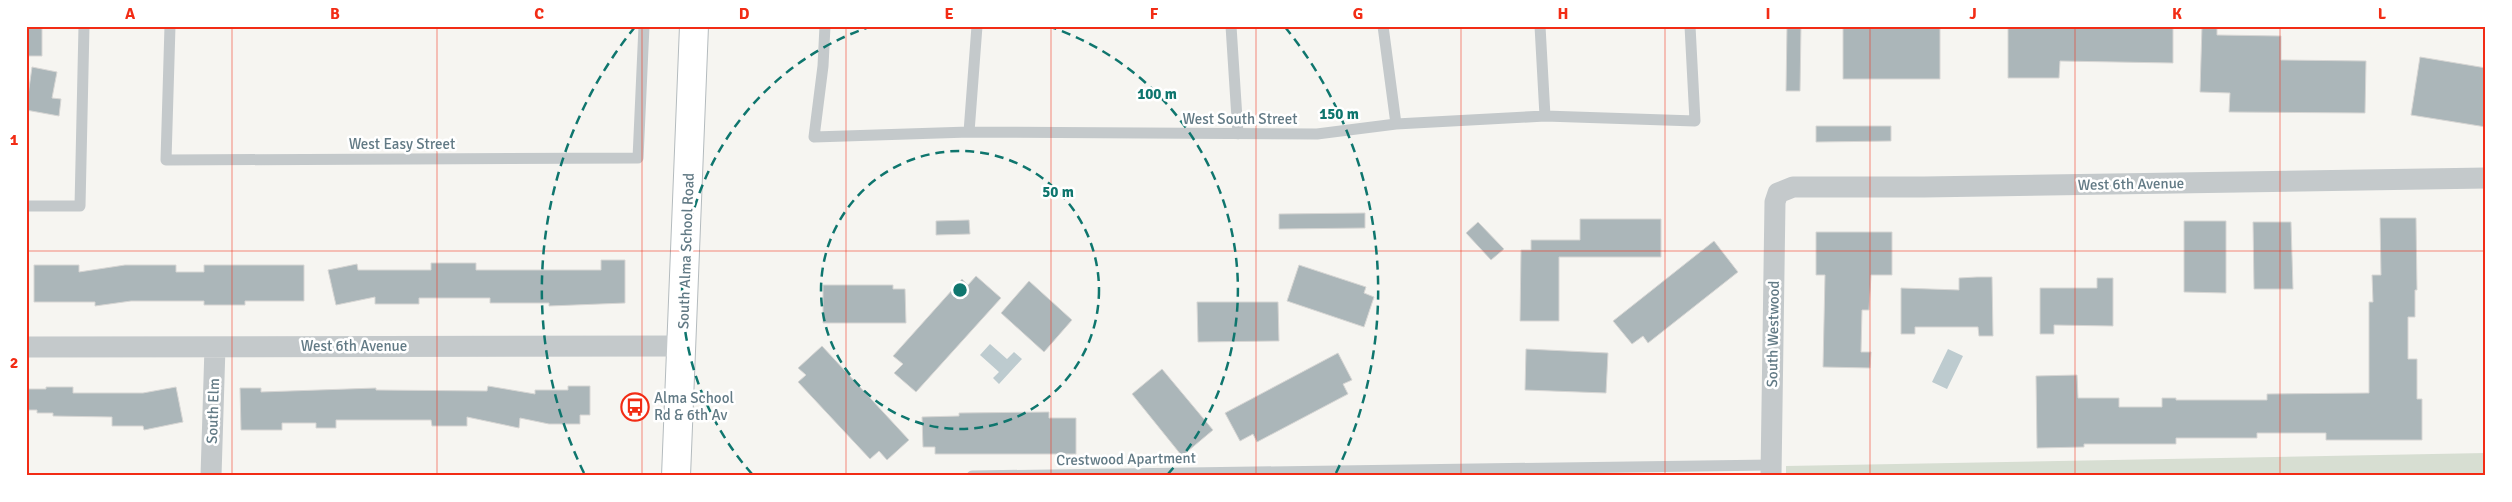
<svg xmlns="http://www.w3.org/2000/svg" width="2512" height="502" viewBox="0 0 2512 502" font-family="Signika,sans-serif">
<rect width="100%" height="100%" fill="#f6f5f1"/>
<path fill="#d7ded2" d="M2486 453V476H1786V466Z"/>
<path fill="#bdcbcf" d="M990 344 1007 359 1014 352 1022 359 999 384 993 378 999 372 980 355Z
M1948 349 1963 356 1947 389 1932 382Z"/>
<path fill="#abb6b9" stroke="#d7d6d4" d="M26 26H42V56H26Z
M1787 26H1801L1800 91H1786Z
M2008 26H2173V63L2060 61 2059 78H2008Z
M2202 26H2217V35L2281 36V60L2366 61 2365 113 2229 112 2230 93 2200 92Z
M1843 27 1940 28V79H1843Z
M2420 57 2486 68V127L2411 115Z
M32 67 57 72 52 98 61 99 59 116 26 110Z
M1816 126H1891V141L1816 142Z
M1365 213V228L1279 229V214Z
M2380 218H2416L2417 290H2415V317H2408V359H2417V399H2422V440H2326V433H2257V438H2176V444H2084V447L2037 448 2036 376 2077 375 2078 398H2119V407H2162V398H2176V400H2267V394L2369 393V302H2373L2372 275H2381Z
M1580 219H1661V257H1559V321H1520L1521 250H1531V240H1580Z
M969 220 970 234 936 235V221Z
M2184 221H2226V293L2184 292Z
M1478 222 1504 249 1491 260 1466 233Z
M2253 222H2291L2293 289H2254Z
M1816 232H1892V275H1871L1869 310H1862L1861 352H1871L1870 368 1823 367 1825 275H1816Z
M1714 241 1738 272 1648 343 1643 336 1632 344 1613 321Z
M601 260H625V303L549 306V303H490V298H419V304H375V297L336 305 328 270 357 264 358 270H431V263H476V270H601Z
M34 265H79V272L125 265H176V272H204V265H304V301H245V305H204V301H131L95 306V302H34Z
M1299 265 1366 287 1364 293 1374 297 1364 327 1287 301Z
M976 276 1001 298 916 392 894 373 903 364 893 356 962 279 968 285Z
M1977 277H1992L1993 336H1979L1978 327H1915V334H1901V288L1959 290V278Z
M2097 278H2113V326L2054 325V334H2040V288H2097Z
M1029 281 1072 320 1044 352 1001 313Z
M823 285H893V289H905L906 323H823Z
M1197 302H1278L1279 341 1198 342Z
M822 346 909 440 887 460 879 451 870 459 798 382 806 375 798 368Z
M1526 349 1608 353 1606 393 1525 390Z
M1338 353 1352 380 1343 384 1348 394 1257 442 1253 434 1240 441 1225 413Z
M1162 369 1213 430 1182 456 1132 394Z
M488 386 535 394V390H568V386H590V415H580V424H549L520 418 519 428 467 417V426H432L431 420H336V428H316V423H282V430H241L240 388H261V392L376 388V390L487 391Z
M46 387H73V393H143L176 387 183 422 144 430 143 426H112V417L53 416V413H37V410H28V389H46Z
M1049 412V418H1076V454H935V447H923L922 417 959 416V413Z"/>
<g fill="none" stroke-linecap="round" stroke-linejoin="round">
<g stroke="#b4bbbe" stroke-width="30">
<path id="secondary" d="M676 476 694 26"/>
</g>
<path stroke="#c4c9cb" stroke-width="11" d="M170 26 166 160 638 158 644 26
M825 26 823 66 814 137 969 132 1317 134 1396 124 1545 116 1695 121 1690 26
M1231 26 1238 134
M1383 26 1396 124
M1540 26 1545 116
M969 132 977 26
M26 206H80L84 26
M972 476 1771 465"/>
<path stroke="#c4c9cb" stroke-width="21" d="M26 347 681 346
M211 476 215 347
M1771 476 1775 202 1778 193 1793 187H1924L2486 178"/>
<use href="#secondary" stroke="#fff" stroke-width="28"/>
</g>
<path fill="none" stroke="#f22c15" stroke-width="1" stroke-opacity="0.55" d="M232 26V476M437 26V476M642 26V476M846 26V476M1051 26V476M1256 26V476M1461 26V476M1665 26V476M1870 26V476M2075 26V476M2280 26V476M26 251H2486"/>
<g fill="none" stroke="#0f766e" stroke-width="2.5" stroke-dasharray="9 6">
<circle cx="960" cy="290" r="139"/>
<path d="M752 474A278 278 0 0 1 872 26M1048 26A278 278 0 0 1 1168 474"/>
<path d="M584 473A418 418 0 0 1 635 27M1285 27A418 418 0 0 1 1336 473"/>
</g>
<defs>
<g id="bus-ring" transform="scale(1.4375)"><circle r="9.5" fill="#fff" stroke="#f22c15" stroke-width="1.5"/><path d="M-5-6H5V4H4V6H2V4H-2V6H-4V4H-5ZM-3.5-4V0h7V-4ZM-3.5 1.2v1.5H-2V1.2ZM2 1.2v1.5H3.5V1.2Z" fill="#f22c15"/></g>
</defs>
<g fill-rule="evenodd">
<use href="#bus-ring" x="635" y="407"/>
</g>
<g text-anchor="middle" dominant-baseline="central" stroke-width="5" stroke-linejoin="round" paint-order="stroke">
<g font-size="15" fill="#627a85" stroke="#fff">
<text x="1240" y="119">West South Street</text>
<text x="402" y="144">West Easy Street</text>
<text transform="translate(2131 184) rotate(-1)">West 6th Avenue</text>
<text transform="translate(686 251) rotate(-88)">South Alma School Road</text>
<text transform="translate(1773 334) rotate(-89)">South Westwood</text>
<text x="354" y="346">West 6th Avenue</text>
<text transform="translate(213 411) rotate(-88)">South Elm</text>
<text transform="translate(1126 459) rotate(-1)">Crestwood Apartment</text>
</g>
<g font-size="15" fill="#627a85" stroke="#fff" text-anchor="start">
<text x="654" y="398">Alma School<tspan x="654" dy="17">Rd &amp; 6th Av</tspan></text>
</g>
</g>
<circle cx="960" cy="290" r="8" fill="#0f766e" stroke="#fff" stroke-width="2.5"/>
<g font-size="15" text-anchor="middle" font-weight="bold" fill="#0f766e" stroke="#fff" stroke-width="5" stroke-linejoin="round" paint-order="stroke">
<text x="1157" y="99">100 m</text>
<text x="1339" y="119">150 m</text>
<text x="1058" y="197">50 m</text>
</g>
<rect width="2512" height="502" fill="none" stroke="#ffffff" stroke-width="55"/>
<rect x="28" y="28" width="2456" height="446" fill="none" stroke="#f22c15" stroke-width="2"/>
<g font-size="16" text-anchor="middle" font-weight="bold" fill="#f22c15">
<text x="130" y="19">A</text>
<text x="335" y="19">B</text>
<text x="539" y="19">C</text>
<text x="744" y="19">D</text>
<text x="949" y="19">E</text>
<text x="1154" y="19">F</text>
<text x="1358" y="19">G</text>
<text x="1563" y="19">H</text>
<text x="1768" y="19">I</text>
<text x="1973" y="19">J</text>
<text x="2177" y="19">K</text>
<text x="2382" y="19">L</text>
<text x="14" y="145">1</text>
<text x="14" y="368">2</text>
</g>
</svg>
